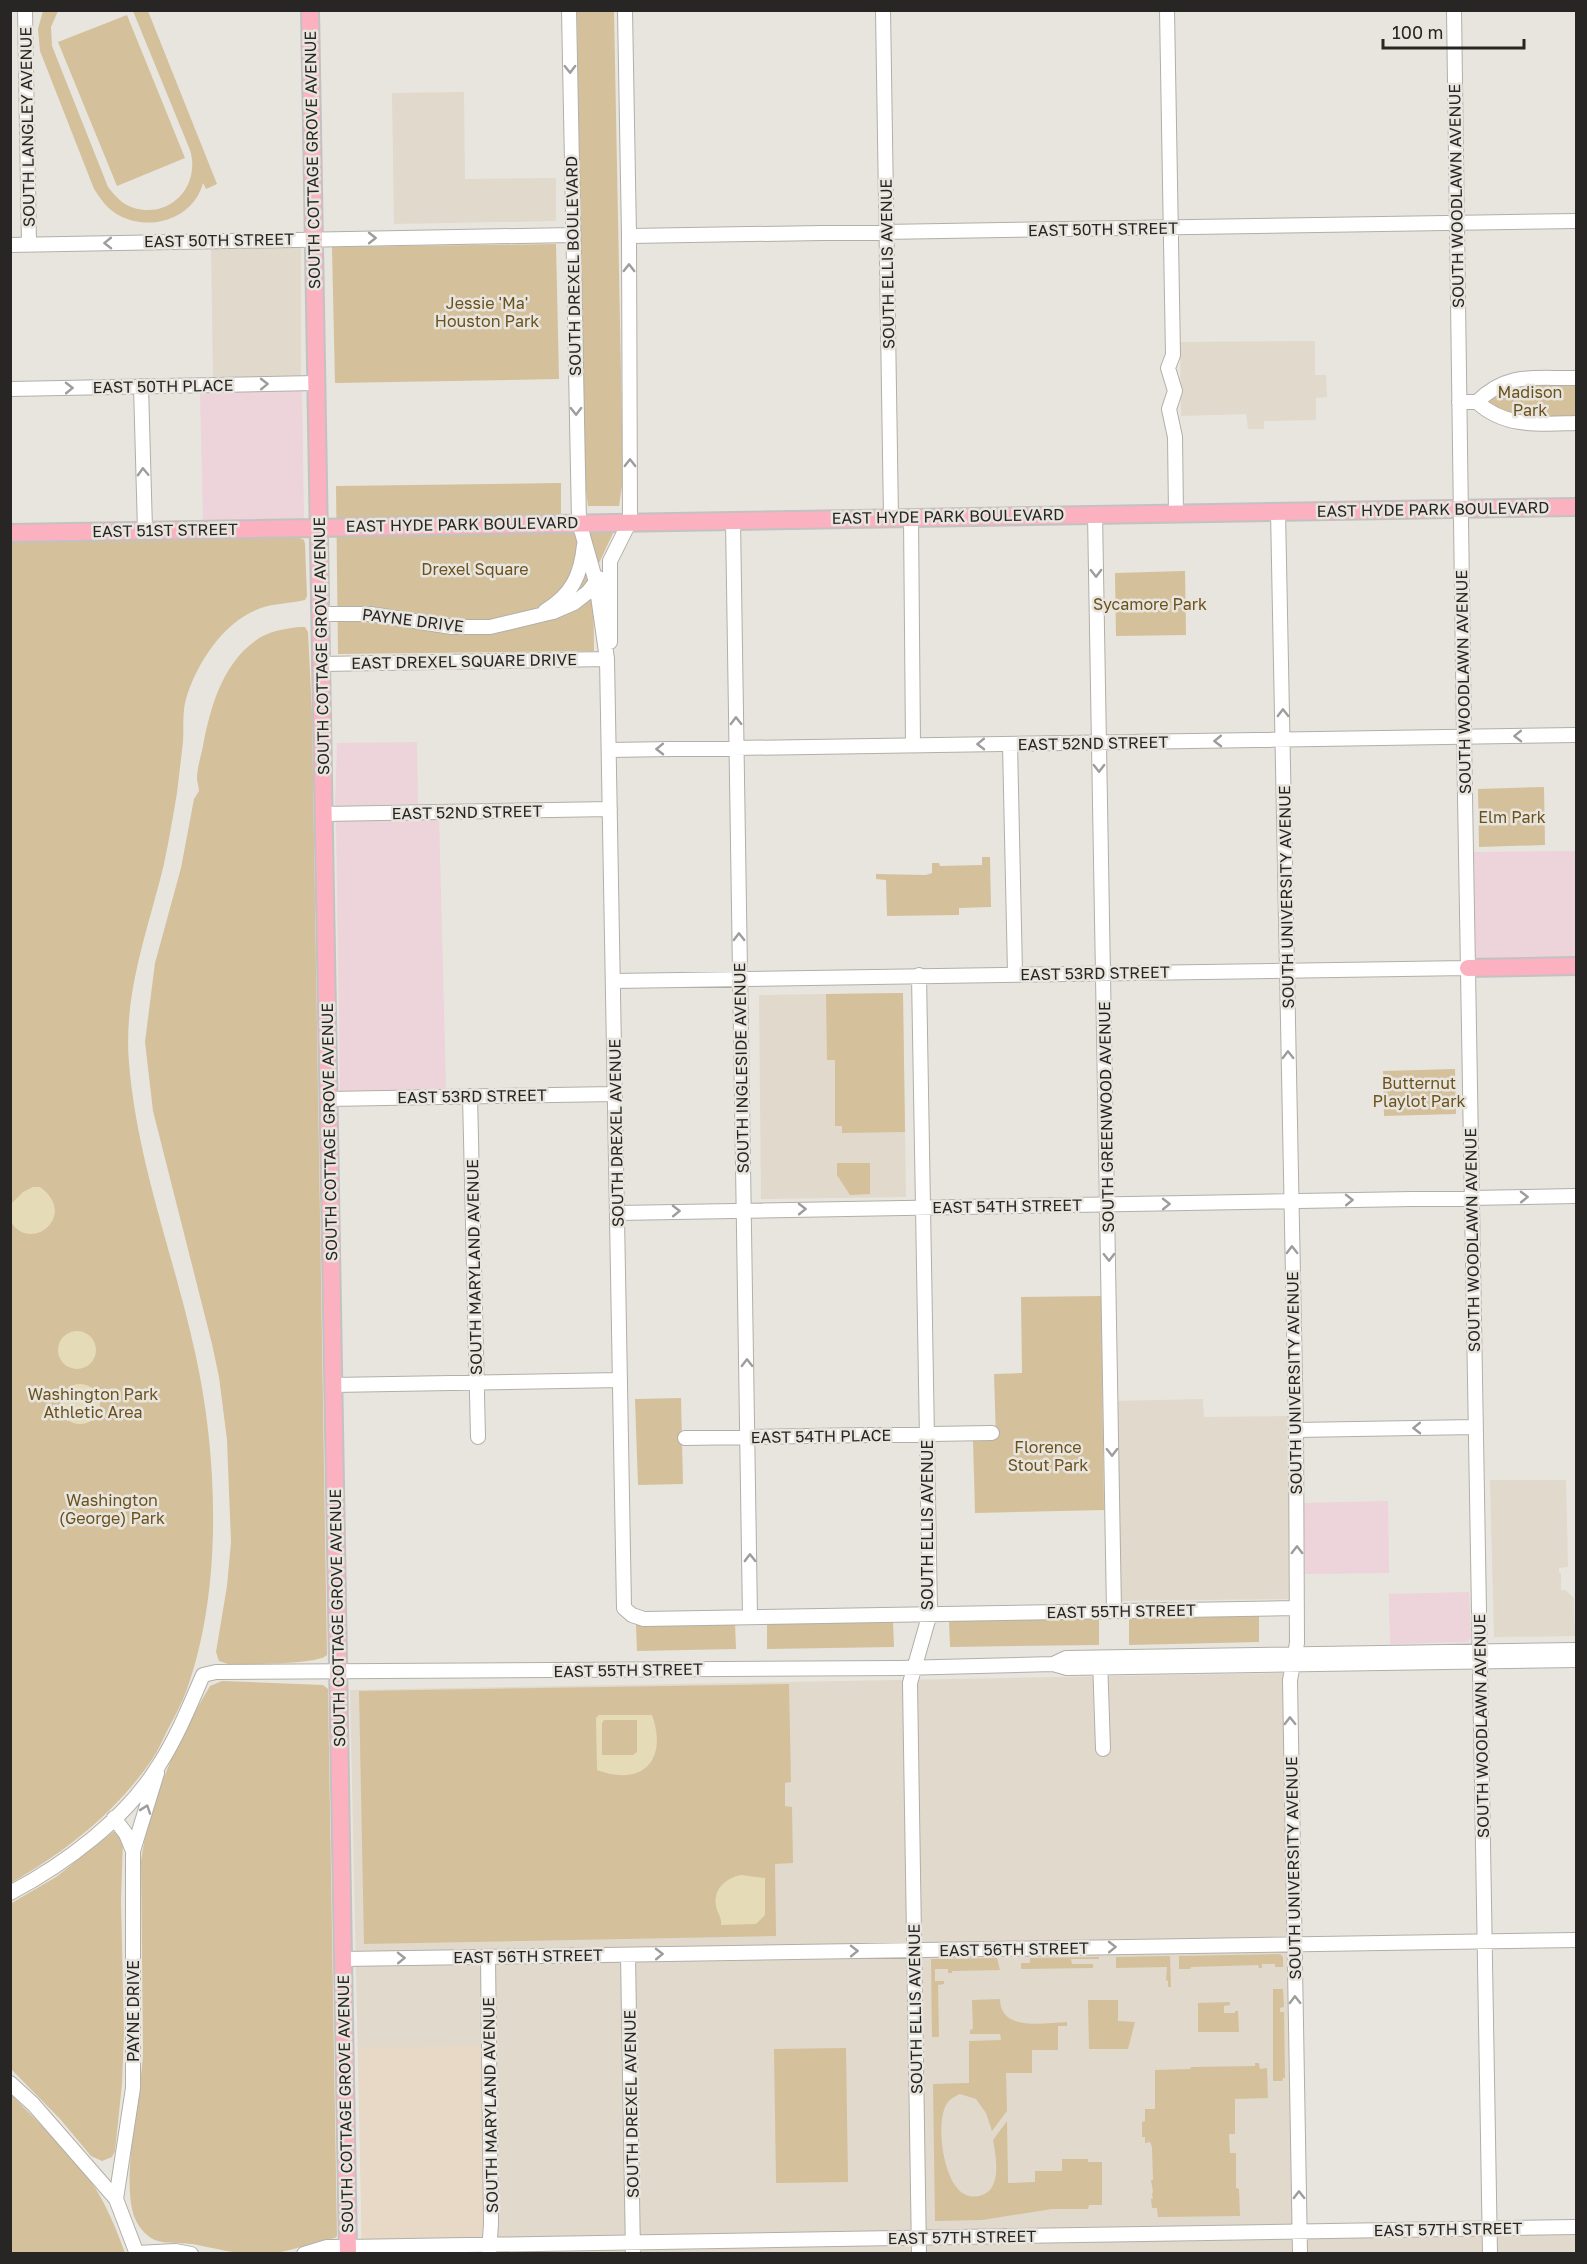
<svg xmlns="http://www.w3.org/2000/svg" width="1587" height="2264" viewBox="0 0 1587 2264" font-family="'Golos Text',sans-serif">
<rect width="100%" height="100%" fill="#e8e5de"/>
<path fill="#edd3da" d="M302 390 304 520 203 522 200 392Z
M417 742 418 804 335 806 337 743Z
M439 816 446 1089 340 1091 336 819Z
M1576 851V969L1476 970 1474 852Z
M1388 1501 1389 1573 1305 1574 1304 1503Z
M1469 1592 1471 1637 1468 1642 1390 1644 1389 1594Z"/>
<path fill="#e1d9cc" d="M464 92 465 179 556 178V221L394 224 392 93Z
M301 246V377L213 378 211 248Z
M1315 341V375H1326L1327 397 1316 398V420L1264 421V429H1248L1246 414 1181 416 1180 342Z
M903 993 906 1197 761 1199 759 995Z
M1203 1399 1204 1417 1288 1416 1291 1599 1116 1601 1113 1401Z
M1490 1480H1566L1568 1567 1559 1568V1573H1561V1590H1565L1574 1598 1575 1636 1494 1637Z
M1283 1673 1294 1944 1299 2232 1576 2227V2253H362L350 1690Z"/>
<path fill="#e8d9c6" d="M483 2046 487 2250 628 2249V2253H362L359 2047Z"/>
<path fill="#d4c09b" d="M43 11H58L51 27 52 46 108 187C115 196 123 205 134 208 171 219 201 185 190 150L133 11H148L217 184 206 189 203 183C193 221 146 233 115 213 106 207 100 198 94 189L40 51 38 29Z
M577 11H614L623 479 619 506H588L584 476Z
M127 15 185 158 117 186 58 42Z
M556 244 559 379 335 383 332 247Z
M1516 384H1576V419H1549L1497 413 1484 398Z
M561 483V532L614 531 593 576 594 651 338 654 336 486Z
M296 536 304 540 305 544 307 596 305 600C289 604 271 603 256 610 222 624 196 665 186 699 182 713 184 728 183 742 181 759 179 776 177 793 173 816 169 840 164 864 148 930 123 994 129 1063 137 1162 174 1256 195 1352 218 1455 223 1589 187 1689 182 1703 175 1716 168 1729 163 1739 158 1751 151 1761 115 1813 65 1852 11 1883V541Z
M1185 571 1186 635 1116 636 1115 573Z
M299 627H305L308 632 312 713 327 1655C318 1665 245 1664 228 1664L219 1661 216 1652 227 1586 231 1542 227 1440 219 1377 212 1344 153 1111 145 1042 155 963 181 868 194 799 199 791C199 786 197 783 197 778 197 768 201 756 203 746 210 708 222 665 255 641 268 631 283 629 299 627Z
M1544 787 1545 845 1479 847 1478 789Z
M982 857H990L991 907 959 908V915L887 916 886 880 876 879V874L926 875 932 873V863H939L940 866 982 865Z
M903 993 905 1132 842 1133V1126H835V1060H827L826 994Z
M1455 1069 1456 1114 1384 1116 1383 1071Z
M837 1163H870V1194L850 1195 837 1175Z
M1101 1296 1104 1510 975 1513 973 1440 996 1439 994 1374 1022 1373 1021 1297Z
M681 1398 683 1484 638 1485 635 1399Z
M1259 1616V1642L1129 1645V1619Z
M1099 1619V1645L950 1647 949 1621Z
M893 1621 894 1647 767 1649V1623Z
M735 1623 736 1649 637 1651 636 1625Z
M222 1681 323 1685 328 1689 337 2236 335 2238C314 2241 294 2251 273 2253 245 2257 219 2249 192 2244 179 2242 162 2245 151 2238 142 2232 136 2223 133 2213 122 2174 141 2097 143 2053L141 1861C150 1798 178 1740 210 1686Z
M789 1684 791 1782 785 1783V1806L792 1807 793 1863 775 1864 776 1936 364 1944 359 1691Z
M113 1832H117L123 1841 121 1901 124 2032 122 2084 115 2151 112 2157 102 2161 91 2156 61 2120 11 2069 10 1904 56 1877Z
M1280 1954 1283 1957V1967H1275V1964H1262V1968H1259L1258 1965 1191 1967 1190 1969H1179V1956Z
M1170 1956 1171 1987H1168V1981L1166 1980 1167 1967 1116 1968V1957Z
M1099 1957V1959H1071L1072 1964H1093V1968L1021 1969V1963H1030V1958Z
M997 1958 1000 1970 952 1971V1973H948V1969H935V1981H944V1984L938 1985 939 2037H932L931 1959Z
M1273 1989H1283L1284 2007 1280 2008V2012H1284L1285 2078H1283L1282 2081H1273Z
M1000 1999C1000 2032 1045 2023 1067 2022V2026H1058V2050H1032V2073H1006L1007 2111 992 2131 986 2113 976 2099 960 2094C954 2097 949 2099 946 2105 936 2125 943 2173 958 2189 963 2195 971 2198 979 2196 1003 2191 996 2157 993 2140L1007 2121 1008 2183 1035 2182V2171H1062V2159H1088V2162H1102V2205H1089L1088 2209H1052L982 2220 935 2221 933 2084 969 2083V2041L1001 2040 1000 2034H970V2030L973 2029 972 2000Z
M1088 2000H1118V2021L1135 2022 1128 2049H1089Z
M1230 2002V2005L1224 2006V2013H1235V2011H1238L1239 2032H1198V2003Z
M846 2048 848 2182 776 2183 774 2049Z
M1255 2063H1259L1260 2069 1267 2068 1268 2098 1235 2099V2134H1229L1230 2153H1236V2188L1239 2189 1240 2216 1158 2217 1157 2208H1152L1151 2199 1153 2198 1152 2194 1153 2192 1151 2180H1153L1152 2147 1150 2142 1145 2143V2137H1142V2122L1145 2121V2109H1155V2070L1190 2069 1191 2067 1255 2066Z
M11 2094C37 2122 66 2148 89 2179 105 2201 116 2228 125 2253H11Z"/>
<path fill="#e5dcb7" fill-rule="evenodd" d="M33 1187H40C79 1215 31 1254 11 1222V1204L23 1192Z
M58 1350a19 19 0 1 1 38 0a19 19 0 1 1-38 0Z
M60 1404a20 20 0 1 1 40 0a20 20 0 1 1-40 0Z
M599 1715H652C668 1760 643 1787 597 1770L596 1718ZM604 1720H637V1752L633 1755H602V1723Z
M741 1875 765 1878V1915L756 1924 721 1925C722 1917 717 1913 716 1906 713 1889 726 1878 741 1875Z"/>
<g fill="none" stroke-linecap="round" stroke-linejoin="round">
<g stroke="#b2afa8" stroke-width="16">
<path id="minor" d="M25 10 29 244
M569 10 579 522 596 582 607 659 624 1608 632 1615 644 1619 1297 1608
M883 10 891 517
M1167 10 1173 355 1168 368 1175 391 1169 409 1175 437 1176 513
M1454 10 1464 737 1490 2254
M629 236 1576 221
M10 245 572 235
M141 386 145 530
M10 389 316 383
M1459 402H1477C1508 371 1536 379 1576 378
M1477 402C1505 428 1540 424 1576 423
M1278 511 1296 1430 1297 1643 1290 1680 1300 2254
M1095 514 1114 1611
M911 517 913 745
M733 520 750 1617
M545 611C572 595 581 575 584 545
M321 614H370L452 627H490L553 612 574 603 588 592 599 578
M610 642V561L630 521 629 236 625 10
M322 664 607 659
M1010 744 1015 973
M609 750 1576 735
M324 814 610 809
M613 981 1468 968
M470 1096 478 1437
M329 1099 615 1094
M617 1213 1576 1196
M333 1385 620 1380
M1296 1430 1475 1427
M685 1438 992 1433
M1100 1658 1103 1749
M1053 1664 1066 1658 1576 1650
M114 1818 126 1834 133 1851
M10 1893C65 1864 126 1819 159 1765 177 1737 190 1705 203 1675L216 1672 900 1668 1053 1664 1067 1668 1576 1660
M628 1955 633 2254
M488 1957 491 2224 489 2252
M343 1959 1576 1940
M10 2083 33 2104 116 2199
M137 2253 175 2251 191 2254
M137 2254 116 2199 133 2088V1851L157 1773
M304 2254 327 2247H348L1576 2227
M919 2254 910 1683 930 1613 919 975"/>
</g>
<g stroke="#c3c2c2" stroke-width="20">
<path id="major" d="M310 10 348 2254
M10 533 1576 507
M1468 968 1576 966"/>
</g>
<use href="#minor" stroke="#fff" stroke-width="14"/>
<use href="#major" stroke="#fbb1bf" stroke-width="16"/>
</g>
<defs><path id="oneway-chevron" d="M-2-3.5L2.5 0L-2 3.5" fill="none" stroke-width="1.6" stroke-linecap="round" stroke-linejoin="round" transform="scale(1.5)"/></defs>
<g stroke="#9e9d9c">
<use href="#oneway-chevron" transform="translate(570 69) rotate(89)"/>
<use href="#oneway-chevron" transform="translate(372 238)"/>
<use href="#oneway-chevron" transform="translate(108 243) rotate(179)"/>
<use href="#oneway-chevron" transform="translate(629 268) rotate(-90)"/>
<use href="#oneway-chevron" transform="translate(264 384) rotate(-1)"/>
<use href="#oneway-chevron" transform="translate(69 388) rotate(-1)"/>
<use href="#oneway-chevron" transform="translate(576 411) rotate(89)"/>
<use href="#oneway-chevron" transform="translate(630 463) rotate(-90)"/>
<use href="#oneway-chevron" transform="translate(143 472) rotate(-92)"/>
<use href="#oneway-chevron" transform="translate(1096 573) rotate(89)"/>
<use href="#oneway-chevron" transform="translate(1283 713) rotate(-91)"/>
<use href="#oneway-chevron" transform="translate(736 721) rotate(-91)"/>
<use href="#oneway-chevron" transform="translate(1518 736) rotate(179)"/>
<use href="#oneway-chevron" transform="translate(1218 741) rotate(179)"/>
<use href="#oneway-chevron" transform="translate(981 744) rotate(179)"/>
<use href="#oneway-chevron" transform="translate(660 749) rotate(179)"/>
<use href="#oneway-chevron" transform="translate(1099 768) rotate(89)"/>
<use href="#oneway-chevron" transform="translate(739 937) rotate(-91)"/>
<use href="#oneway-chevron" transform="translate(1288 1055) rotate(-91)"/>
<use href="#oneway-chevron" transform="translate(1524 1197) rotate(-1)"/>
<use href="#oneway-chevron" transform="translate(1349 1200) rotate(-1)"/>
<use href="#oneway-chevron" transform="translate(1166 1204) rotate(-1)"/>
<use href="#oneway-chevron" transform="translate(802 1209) rotate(-1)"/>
<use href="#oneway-chevron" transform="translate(676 1211) rotate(-1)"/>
<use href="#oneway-chevron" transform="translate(1292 1250) rotate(-91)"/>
<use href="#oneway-chevron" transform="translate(1109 1257) rotate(89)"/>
<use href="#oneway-chevron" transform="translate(747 1363) rotate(-91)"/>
<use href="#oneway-chevron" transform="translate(1417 1428) rotate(179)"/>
<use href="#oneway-chevron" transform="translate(1112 1452) rotate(89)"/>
<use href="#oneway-chevron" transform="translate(1297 1550) rotate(-90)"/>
<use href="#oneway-chevron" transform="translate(750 1558) rotate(-91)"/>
<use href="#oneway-chevron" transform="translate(1290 1721) rotate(-91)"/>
<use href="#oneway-chevron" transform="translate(146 1809) rotate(-71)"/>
<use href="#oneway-chevron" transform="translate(1112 1947) rotate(-1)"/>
<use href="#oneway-chevron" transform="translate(854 1951) rotate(-1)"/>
<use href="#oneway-chevron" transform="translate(659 1954) rotate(-1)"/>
<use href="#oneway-chevron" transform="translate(401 1958) rotate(-1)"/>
<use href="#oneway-chevron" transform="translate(1295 2000) rotate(-91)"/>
<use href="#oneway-chevron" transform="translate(1299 2195) rotate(-91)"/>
</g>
<g text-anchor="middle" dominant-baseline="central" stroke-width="5" stroke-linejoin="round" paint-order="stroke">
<g font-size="16" fill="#282624" stroke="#e8e5de">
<text transform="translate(27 127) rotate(-91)">SOUTH LANGLEY AVENUE</text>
<text transform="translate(312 160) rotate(-91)">SOUTH COTTAGE GROVE AVENUE</text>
<text transform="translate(1456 196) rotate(-91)">SOUTH WOODLAWN AVENUE</text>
<text transform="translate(1103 229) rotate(-1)">EAST 50TH STREET</text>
<text transform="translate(219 240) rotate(-1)">EAST 50TH STREET</text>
<text transform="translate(887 264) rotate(-91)">SOUTH ELLIS AVENUE</text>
<text transform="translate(573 266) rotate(-91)">SOUTH DREXEL BOULEVARD</text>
<text transform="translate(163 386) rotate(-1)">EAST 50TH PLACE</text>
<text transform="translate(1433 509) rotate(-1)">EAST HYDE PARK BOULEVARD</text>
<text transform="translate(948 516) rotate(-1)">EAST HYDE PARK BOULEVARD</text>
<text transform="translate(462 524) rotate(-1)">EAST HYDE PARK BOULEVARD</text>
<text transform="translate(165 530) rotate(-1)">EAST 51ST STREET</text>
<text transform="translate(413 620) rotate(7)">PAYNE DRIVE</text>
<text transform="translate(321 646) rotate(-91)">SOUTH COTTAGE GROVE AVENUE</text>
<text transform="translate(464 661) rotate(-1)">EAST DREXEL SQUARE DRIVE</text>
<text transform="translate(1463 682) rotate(-91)">SOUTH WOODLAWN AVENUE</text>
<text transform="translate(1093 743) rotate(-1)">EAST 52ND STREET</text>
<text transform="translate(467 812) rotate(-1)">EAST 52ND STREET</text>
<text transform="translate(1286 897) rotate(-91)">SOUTH UNIVERSITY AVENUE</text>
<text transform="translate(1095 973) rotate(-1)">EAST 53RD STREET</text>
<text transform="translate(741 1068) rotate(-91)">SOUTH INGLESIDE AVENUE</text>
<text transform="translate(472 1096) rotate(-1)">EAST 53RD STREET</text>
<text transform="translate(1106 1117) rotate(-91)">SOUTH GREENWOOD AVENUE</text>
<text transform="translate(329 1132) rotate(-91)">SOUTH COTTAGE GROVE AVENUE</text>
<text transform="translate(616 1133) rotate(-91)">SOUTH DREXEL AVENUE</text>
<text transform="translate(1007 1206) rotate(-1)">EAST 54TH STREET</text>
<text transform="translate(1472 1240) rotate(-91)">SOUTH WOODLAWN AVENUE</text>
<text transform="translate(474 1267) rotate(-91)">SOUTH MARYLAND AVENUE</text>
<text transform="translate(1294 1383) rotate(-91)">SOUTH UNIVERSITY AVENUE</text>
<text transform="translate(821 1436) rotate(-1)">EAST 54TH PLACE</text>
<text transform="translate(927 1525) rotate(-90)">SOUTH ELLIS AVENUE</text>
<text transform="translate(1121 1611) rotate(-1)">EAST 55TH STREET</text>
<text transform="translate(337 1618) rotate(-91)">SOUTH COTTAGE GROVE AVENUE</text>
<text transform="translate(628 1670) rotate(-1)">EAST 55TH STREET</text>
<text transform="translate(1481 1726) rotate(-91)">SOUTH WOODLAWN AVENUE</text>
<text transform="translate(1293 1868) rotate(-91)">SOUTH UNIVERSITY AVENUE</text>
<text transform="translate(1014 1949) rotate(-1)">EAST 56TH STREET</text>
<text transform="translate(528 1956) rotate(-1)">EAST 56TH STREET</text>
<text transform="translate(915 2009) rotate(-91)">SOUTH ELLIS AVENUE</text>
<text transform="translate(133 2011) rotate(-90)">PAYNE DRIVE</text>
<text transform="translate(345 2104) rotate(-91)">SOUTH COTTAGE GROVE AVENUE</text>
<text transform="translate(631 2104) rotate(-91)">SOUTH DREXEL AVENUE</text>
<text transform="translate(490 2105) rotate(-91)">SOUTH MARYLAND AVENUE</text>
<text transform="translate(1448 2229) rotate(-1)">EAST 57TH STREET</text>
<text transform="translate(962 2237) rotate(-1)">EAST 57TH STREET</text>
</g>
<g font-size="16" fill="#6b511c" stroke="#e8e5de">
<text x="487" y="303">Jessie 'Ma'<tspan x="487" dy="18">Houston Park</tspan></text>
<text x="1530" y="392">Madison<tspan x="1530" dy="18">Park</tspan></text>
<text x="475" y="569">Drexel Square</text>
<text x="1150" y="604">Sycamore Park</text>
<text x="1512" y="817">Elm Park</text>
<text x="1419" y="1083">Butternut<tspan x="1419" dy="18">Playlot Park</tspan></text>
<text x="93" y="1394">Washington Park<tspan x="93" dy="18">Athletic Area</tspan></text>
<text x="1048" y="1447">Florence<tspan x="1048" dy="18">Stout Park</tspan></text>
<text x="112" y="1500">Washington<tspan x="112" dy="18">(George) Park</tspan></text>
</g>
</g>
<rect width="1587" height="2264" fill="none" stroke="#282624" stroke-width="24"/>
<path d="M1383 39v9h141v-9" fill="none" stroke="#282624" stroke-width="3"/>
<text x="1392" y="39" font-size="18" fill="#282624" stroke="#e8e5de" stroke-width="4.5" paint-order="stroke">100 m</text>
</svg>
